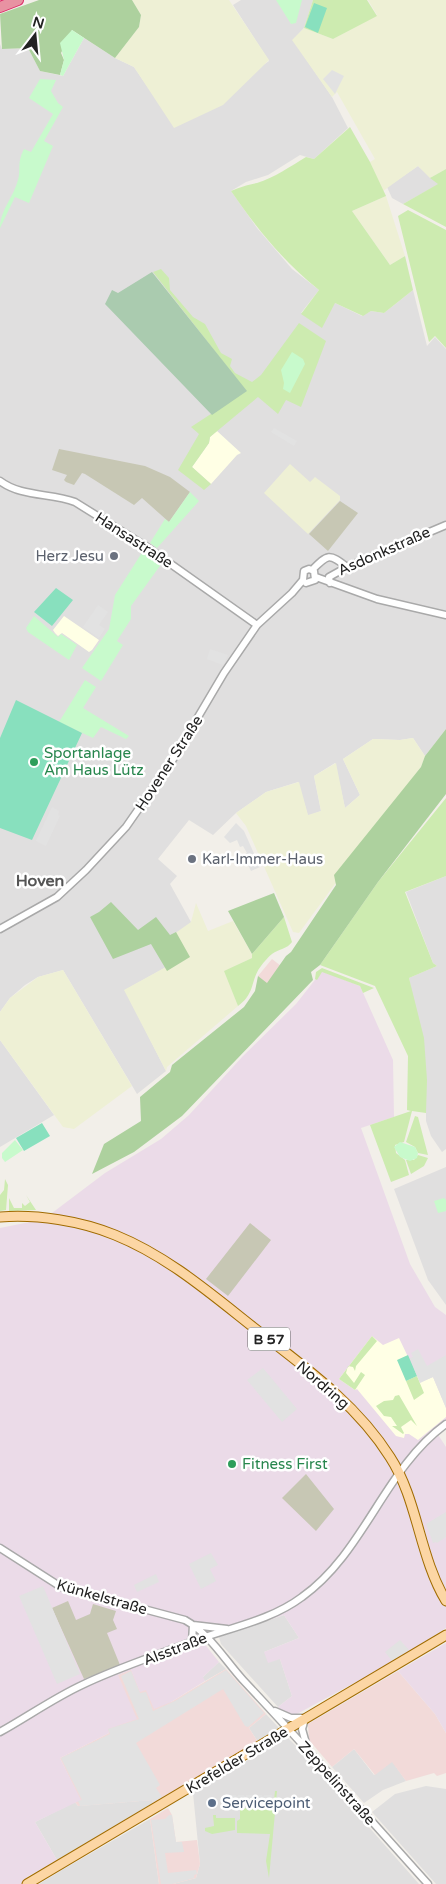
<svg xmlns="http://www.w3.org/2000/svg" width="446" height="1884" viewBox="0 0 446 1884" font-family="'Varela Round',sans-serif">
<rect width="100%" height="100%" fill="#f2efe9"/>
<path fill="#e0dfdf" d="M241 0H313L304 28 293 40 332 97 348 128 314 159 300 155 268 175 246 182 231 191 257 228 292 269 319 290 301 313 335 303 362 316 371 311 384 313 413 290 427 346 435 337 446 349V729L425 756 413 738 400 740 373 739 343 759 360 795 345 808 335 763 314 776 321 811 308 816 298 782 266 792 236 813 213 835 189 820 158 859 177 876 170 884 191 922 186 956 125 990 166 1071 137 1094 63 970 38 977 25 985 10 998 0 1012V44L2 49 28 48 40 71 63 76 84 38 115 58 134 67 175 127 269 61 233 5Z
M418 166 439 184 403 204 392 198 387 187Z
M446 876V1149L442 1152 431 1136 426 1121V1068L409 978 437 966 433 963 406 892Z
M0 1040 54 1115 0 1147Z
M446 1167V1305L428 1280 394 1189Z
M284 1615 299 1638 264 1652 280 1659 292 1696 278 1707 221 1644 219 1637Z
M219 1662 226 1669 205 1681 202 1678Z
M266 1714 278 1727V1730L258 1742 249 1728Z
M287 1737 308 1758 419 1884H173L196 1878 200 1864 193 1793Z
M354 1749 374 1775 392 1761 406 1781 383 1790 364 1803 332 1767Z
M426 1786 446 1789V1884H436L372 1812 395 1794Z
M152 1800 153 1803 57 1860 35 1822 75 1802 78 1806Z
M150 1819 159 1884H39L62 1870Z"/>
<path fill="#f2dad9" d="M272 959 281 966 267 984 258 976Z
M131 1669 140 1691 146 1689 171 1702 226 1669 266 1714 249 1728 258 1742 153 1803 152 1800 78 1806 75 1802 80 1800 60 1758 109 1733 107 1729 118 1675Z
M398 1671 435 1714 446 1733V1773L437 1776 434 1773 406 1781 392 1762 375 1775 354 1749 332 1767 309 1740 308 1724Z
M168 1808 172 1815 176 1842 197 1840 200 1864 196 1878 173 1884H159L150 1819Z"/>
<path fill="#ebdbe8" d="M322 971 360 986 393 1060 394 1117 361 1128 410 1264 435 1307 446 1315V1421L435 1430 446 1447V1628L393 1662 295 1715 284 1714 278 1707 292 1696 280 1659 268 1663 264 1652 299 1638 284 1615 203 1642 219 1662 203 1677 205 1681 171 1702 154 1709 146 1690 140 1692 131 1670 118 1675 137 1719 108 1729 109 1733 60 1758 81 1800 35 1822 57 1860 27 1877 30 1884H0V1228L30 1222 52 1213 105 1173 161 1139 189 1115 243 1056 296 1004Z
M446 1643V1733L435 1714 398 1671Z"/>
<path fill="#ffffe5" d="M217 431 241 453 237 455 211 484 192 467 209 443 210 437Z
M64 616 99 640 92 650 89 652 62 633 58 636 55 633 53 630Z
M372 1336 383 1345 399 1338 420 1382 433 1377 446 1408V1417L418 1440 409 1434H405L404 1438 396 1436 357 1389 355 1390 339 1379Z"/>
<path fill="#c7c7b4" d="M59 449 145 466 170 477 190 492 169 522 142 498 134 505 85 474 82 473 74 485 66 482 64 480 67 475 52 470Z
M340 501 358 513 328 551 309 534Z
M250 1223 271 1240 228 1296 206 1279Z
M306 1474 334 1509 316 1531 282 1498Z
M68 1601 76 1620 90 1614 93 1604 116 1611 113 1620 117 1629 107 1633 120 1665 84 1679 52 1608Z"/>
<path fill="#eef0d5" d="M132 0H229L269 60 223 105 174 128 134 67 115 58 139 27 141 15Z
M368 0H446V169L430 178 418 166 383 191 370 162 375 159 337 92 332 97 292 40 304 28 333 39 377 15Z
M386 196 405 256 390 265 352 211Z
M290 464 310 482 315 477 340 496V500L308 534 264 493Z
M413 738 425 756 421 767 299 933 293 932 246 826 236 813 266 792 299 782 308 815 321 811 314 776 336 763 345 808 360 795 343 759 373 739 400 740Z
M196 903 208 931 233 921 252 954V958L225 971 238 1006 167 1067 166 1071 124 990 186 956 174 934 191 922Z
M63 970 132 1086 74 1129 63 1127 0 1040V1012L10 998 38 977Z"/>
<path fill="#cdebb0" d="M313 0H367L377 16 333 39 304 28Z
M350 127 370 162 386 196 352 211 390 265 405 256 413 290 384 313 371 311 363 316 335 303 322 328 301 314 319 290C282 260 258 230 231 191 240 187 247 185 257 183 274 178 291 166 306 157L314 159Z
M446 169V227L403 204 438 184 430 178Z
M408 210 446 230V348L435 336 429 342 398 216Z
M161 269 169 278 170 290 193 317 205 324 221 353 232 359 230 366 235 373 252 382 261 375 299 323 326 341 301 407 286 400 278 414 258 397 210 437 209 443 192 467 211 484 204 490 178 470 199 434 191 427 246 391 153 272Z
M446 798V876L405 892 433 963 437 966 409 978 424 1038 427 1080 426 1113 412 1111 404 1142 395 1145 396 1153 405 1160 409 1175 391 1182 370 1125 411 1111 407 1110 408 1056 375 986 320 965 378 882Z
M284 917 292 942C287 949 279 949 272 954 268 957 264 962 261 966 250 980 256 993 238 1006L224 971 252 958V954Z
M322 968 374 988 363 993 360 986 322 972 317 980 315 979 316 972Z
M415 1116 418 1117 428 1155 418 1153 415 1147 406 1142Z
M418 1155 428 1158 424 1166 411 1174 406 1160H414Z
M5 1179 8 1185 6 1210 0 1211V1195L4 1190Z
M26 1195 36 1210 9 1211V1198L14 1208H22V1203L25 1206 30 1202Z
M372 1336 377 1341 356 1366 355 1371 353 1367 348 1366 346 1373 354 1383 361 1372 365 1375 355 1390 339 1379Z
M417 1376 424 1393 414 1400 406 1381Z
M399 1395 417 1426 411 1420 401 1427 404 1433 403 1434 392 1426H397L391 1417 384 1416 376 1406 384 1401 393 1400 395 1396Z
M275 1791H277L269 1878 266 1861 270 1834 237 1833V1821L240 1819V1808L273 1809Z
M213 1815H216V1818H235V1830L212 1834 205 1831V1828L214 1826Z"/>
<path fill="#add19e" d="M39 0H132L141 15 139 27 115 58 72 30 61 53 64 60 60 75 40 71 28 48 2 49 0 14Z
M446 729V794L378 882 320 965 311 972 313 980 182 1116 134 1152 92 1174 104 1144 141 1121 140 1097 170 1072 172 1065 244 1007 255 991 258 976 267 983 286 956 291 952 336 885 334 875 421 767 425 756Z
M274 893 284 917 252 954 228 911Z
M111 902 138 930 156 917 170 935 176 932 190 957 167 971 151 944 113 959 90 917 99 912Z"/>
<path fill="#aacbaf" d="M152 272 247 391 212 415 105 304 112 290 118 293Z"/>
<path fill="#c8facc" d="M276 0H302L296 23 291 24Z
M72 30 84 38 63 76 60 75 64 60 60 43Z
M40 79 56 80 51 91 58 103 63 107 44 141 53 146 29 203 15 197 0 228C0 211 12 199 17 183 22 171 16 164 24 149L31 152 53 114 29 98Z
M292 352 303 359 305 364 290 393 283 389 284 383 281 370Z
M190 492 199 501 157 548 150 543 165 519 169 522Z
M143 551 162 563 131 606V619L117 641 123 645 101 681 82 668 109 629 115 595Z
M34 616 58 637 61 634 77 645 69 660 28 632 26 628Z
M85 680 96 687 83 708 129 736 126 739 101 727 93 738 59 722Z
M15 1140 23 1150 5 1162 2 1158V1153Z
M400 1142 415 1147 418 1153 417 1158 410 1161 400 1157 394 1147Z
M444 1198 446 1200V1211L438 1213 434 1201Z"/>
<path fill="#88e0be" d="M314 3 327 8 318 33 305 27Z
M56 588 73 600 52 626 34 612Z
M16 700 82 733 32 840 0 828V738Z
M42 1123 50 1136 24 1151 16 1138Z
M408 1355 417 1376 406 1381 397 1360Z"/>
<path fill="#e2e2e2" d="M332 70 344 76 335 94 323 79Z
M274 428 297 441 294 446 271 432Z
M98 605 108 612 99 625 105 629 99 638 83 627Z
M210 649 228 655 223 665 207 659Z
M52 807 59 811 58 815 60 816 46 846 36 841Z
M236 823 244 831 260 867 251 871 243 855 247 853 243 846 240 847 237 840 230 843 224 837Z
M418 1349 427 1366 446 1355V1408L433 1377 420 1383 410 1358 413 1357 411 1353Z
M263 1368 297 1409 282 1422 247 1380Z
M446 1512V1537L437 1543 436 1542 433 1543 426 1524Z
M211 1553 218 1565 210 1569 216 1581 201 1589 189 1564Z
M156 1574 159 1582 137 1592 134 1585Z
M43 1586 80 1674 57 1684 19 1596Z
M400 1640 409 1650 392 1661 385 1652Z
M226 1670 264 1713 248 1727 245 1726 223 1689 136 1743 160 1785 156 1788 162 1797 153 1802 152 1800 80 1806 78 1801 82 1800 61 1758 110 1734 108 1729 139 1719 121 1676 131 1671 140 1693 146 1692 153 1711 175 1701Z
M230 1795H236L237 1798 238 1795H244L246 1798V1795H253V1798L255 1795H262L263 1798 264 1795H272L273 1806H264L262 1803V1806H255L253 1803V1806H242V1800H230Z
M169 1815H172L176 1842H182L184 1852 165 1853 168 1873 196 1870 197 1874 194 1875V1878L172 1884H161L151 1820 165 1819Z"/>
<g fill="none" stroke-linecap="round" stroke-linejoin="round">
<g stroke="#a9a9a9" stroke-width="9">
<path id="minor" d="M0 481C21 497 51 493 75 502L144 545 257 625
M312 570C328 554 329 553 347 567
M316 577 377 599 446 615
M303 580 304 571 309 569 314 571 315 580 306 583
M330 583 329 577 347 567 446 525
M0 929 57 897 86 870 126 827 172 761 224 673 257 625 292 593 303 580
M0 1548 61 1587 185 1620C210 1634 224 1659 243 1680 306 1747 367 1816 428 1884
M192 1642 193 1625 227 1629
M275 1711 291 1718H303
M305 1719 302 1729 307 1747
M0 1732C27 1717 54 1698 82 1685 117 1668 155 1656 191 1642 228 1628 270 1621 302 1597 365 1552 384 1469 446 1424"/>
</g>
<g stroke="#a06b00" stroke-width="11">
<path id="major" d="M0 1217C37 1214 81 1221 115 1235 167 1256 210 1293 253 1327 302 1365 356 1403 390 1457 418 1500 419 1556 446 1601
M27 1884 446 1635"/>
</g>
<g stroke="#dc2a67" stroke-width="12">
<path id="highway" d="M0 7 18 0"/>
</g>
<use href="#minor" stroke="#fff" stroke-width="6"/>
<use href="#major" stroke="#fcd6a4" stroke-width="9"/>
<use href="#highway" stroke="#e892a2" stroke-width="10"/>
</g>
<g fill="#6b7280" stroke="#fff" stroke-width="2">
<circle cx="114" cy="556" r="5"/>
<circle cx="192" cy="859" r="5"/>
</g>
<g fill="#2e9e5b" stroke="#fff" stroke-width="2">
<circle cx="34" cy="762" r="5"/>
<circle cx="232" cy="1464" r="5"/>
</g>
<circle fill="#5c6f8a" stroke="#fff" stroke-width="2" cx="212" cy="1803" r="5"/>
<g text-anchor="middle" dominant-baseline="central" stroke-width="5" stroke-linejoin="round" paint-order="stroke">
<rect fill="#fff" stroke="#646464" stroke-width="1" x="248" y="1327.5" width="42" height="23" rx="4"/>
<g font-size="14" font-weight="bold" fill="#222">
<text x="269" y="1339">B 57</text>
</g>
<g font-size="15" fill="#222" stroke="#fff">
<text transform="translate(134 540) rotate(33)">Hansastraße</text>
<text transform="translate(384 551) rotate(-24)">Asdonkstraße</text>
<text transform="translate(169 763) rotate(-57)">Hovener Straße</text>
<text transform="translate(323 1385) rotate(41)">Nordring</text>
<text transform="translate(102 1597) rotate(16)">Künkelstraße</text>
<text transform="translate(175 1649) rotate(-21)">Alsstraße</text>
<text transform="translate(237 1760) rotate(-31)">Krefelder Straße</text>
<text transform="translate(337 1783) rotate(48)">Zeppelinstraße</text>
</g>
<g font-size="15" fill="#5b616d" stroke="#fff" text-anchor="end">
<text x="104" y="556">Herz Jesu</text>
<text x="202" y="859" text-anchor="start">Karl-Immer-Haus</text>
</g>
<g font-size="15" fill="#27864d" stroke="#fff" text-anchor="start">
<text x="44" y="753">Sportanlage<tspan x="44" dy="17">Am Haus Lütz</tspan></text>
<text x="242" y="1464">Fitness First</text>
</g>
<g font-size="15" fill="#4e5e75" stroke="#fff" text-anchor="start">
<text x="222" y="1803">Servicepoint</text>
</g>
<g font-size="16" font-weight="bold" fill="#555" stroke="#fff">
<text x="40" y="881">Hoven</text>
</g>
</g>
<g transform="translate(35 35) rotate(16)" stroke="#ffffff" stroke-width="4" paint-order="stroke">
<path d="M0-4L9 19L0 12L-9 19Z" fill="#222222"/>
<text y="-8" font-size="14" font-weight="bold" text-anchor="middle" fill="#222222">N</text>
</g>
</svg>
